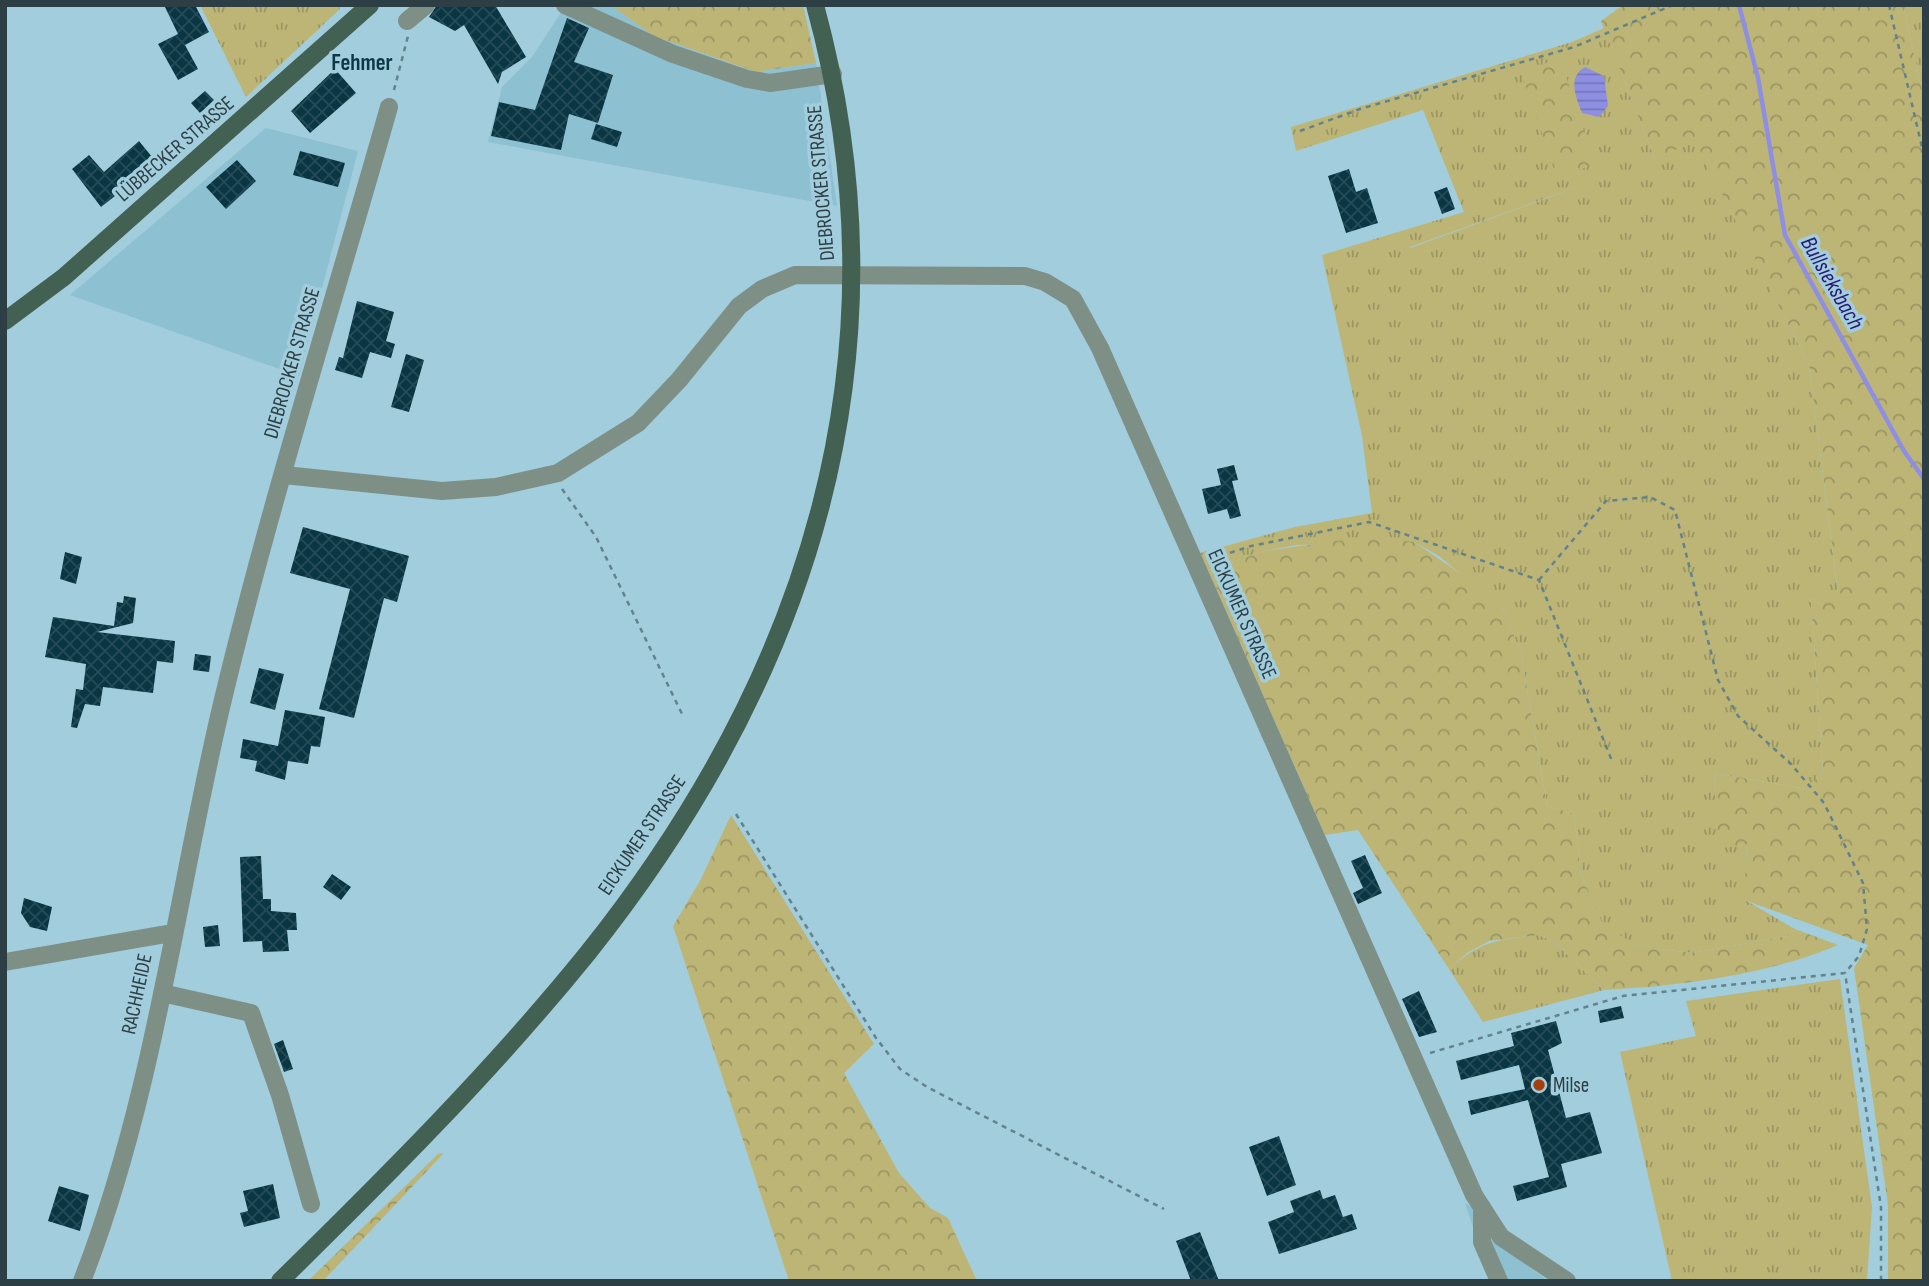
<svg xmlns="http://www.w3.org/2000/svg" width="1929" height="1286" viewBox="0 0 1929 1286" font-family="'Sofia Sans Condensed',sans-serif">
<defs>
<pattern id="grass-tufts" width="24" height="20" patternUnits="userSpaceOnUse" patternTransform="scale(1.75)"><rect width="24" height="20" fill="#bdb576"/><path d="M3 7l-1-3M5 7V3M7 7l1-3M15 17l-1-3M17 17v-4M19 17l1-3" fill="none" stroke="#9a9563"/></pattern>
<pattern id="forest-crowns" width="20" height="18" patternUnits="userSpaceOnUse" patternTransform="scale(1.75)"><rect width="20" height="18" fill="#bdb576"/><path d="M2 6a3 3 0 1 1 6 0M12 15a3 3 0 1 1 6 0" fill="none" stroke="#9a9563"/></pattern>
<pattern id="water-rules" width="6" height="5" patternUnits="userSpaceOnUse" patternTransform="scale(1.75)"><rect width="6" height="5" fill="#8e8fe3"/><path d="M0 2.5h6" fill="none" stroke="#7476ba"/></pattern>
<pattern id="building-cross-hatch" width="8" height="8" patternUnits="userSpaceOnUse" patternTransform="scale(1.75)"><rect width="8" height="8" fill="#0a3643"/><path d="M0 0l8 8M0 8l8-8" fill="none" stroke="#254b57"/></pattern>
</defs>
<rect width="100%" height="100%" fill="#a1cddd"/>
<path fill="#8dc0d1" d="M566 5H610L654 36 755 72 816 63 837 206 488 142 502 87 532 57Z
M266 128 358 151 299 376 70 295Z
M1465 1203 1476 1210 1498 1243 1548 1281H1491Z"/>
<path fill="url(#grass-tufts)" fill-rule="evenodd" d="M200 5H339L340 9 246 97Z
M1903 5H1924V99Z
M1604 28 1655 159 1695 140 1809 365 1838 594 1811 600 1823 772 1808 789 1714 773 1718 848 1747 843 1745 900 1795 929 1788 936 1692 953 1638 946 1603 926 1581 874 1574 814 1547 806 1521 653 1503 609 1439 556 1414 542 1297 545 1265 551 1208 570 1200 553 1295 527 1372 513 1362 436 1322 255 1464 212 1423 110 1296 151 1291 127 1572 42ZM1594 181 1410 248V247Z
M1539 935 1553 941 1604 990 1483 1022 1449 969C1482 940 1497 940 1539 935Z
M1840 979 1872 1207 1867 1281H1672L1620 1052 1696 1036 1686 1001Z"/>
<path fill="url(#forest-crowns)" d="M610 5H803L816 63 756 72 654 36Z
M1623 5H1903L1924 99V1281H1888V1205L1854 968 1868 945 1744 900 1747 844 1717 849 1714 773 1808 789 1823 772 1811 600 1838 593 1809 365 1695 141 1655 159 1601 21Z
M1560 58 1595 164 1557 178 1521 72Z
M1372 536 1414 542 1476 584 1503 609 1521 653 1547 806 1574 814 1581 874 1603 925 1638 946 1692 953 1788 936 1795 929 1838 945C1768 975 1680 986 1604 990L1553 941 1539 935 1489 941 1467 953 1449 969 1358 830 1325 835 1208 570 1265 551Z
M731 815 874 1044 844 1073 899 1173 930 1208 948 1218 977 1281H789L673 926 700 881Z
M444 1153 323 1281H308L438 1154Z"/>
<path fill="url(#water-rules)" d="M1585 67 1604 76 1608 106 1599 117 1582 113C1576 97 1567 77 1585 67Z"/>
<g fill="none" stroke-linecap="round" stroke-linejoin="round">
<path stroke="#8e8fe3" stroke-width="4.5" d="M1739 5 1758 78 1785 235 1904 451 1924 479"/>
</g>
<path fill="url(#building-cross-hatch)" d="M164 5H195L209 32 185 45 198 69 178 80 158 44 178 34Z
M437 5H495L526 57 502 72 498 84 464 25 455 31 429 17Z
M567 18 589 28 574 62 613 75 598 123 569 114 561 150 491 136 499 102 535 110Z
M335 69 356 93 310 133 291 111Z
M205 91 214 100 200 113 191 103Z
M596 124 622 132 617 147 591 139Z
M139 141 157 163 101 207 72 169 89 155 104 172Z
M300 151 345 163 338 187 293 175Z
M237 160 256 181 226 209 206 187Z
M1349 169 1356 192 1367 188 1378 223 1346 233 1328 176Z
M1447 187 1455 209 1442 214 1434 192Z
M357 301 394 312 386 341 395 344 391 358 370 352 362 378 335 370 339 357 343 358Z
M406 354 424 360 409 412 391 407Z
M1234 465 1238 480 1232 481 1241 516 1230 519 1227 509 1208 514 1202 489 1221 485 1217 469Z
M303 527 409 556 397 602 384 598 354 718 319 709 350 589 290 573Z
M65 552 82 557 76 584 60 579Z
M124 596 136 598 133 623 97 632 175 641 173 663 157 661 153 693 103 687 100 706 85 704 77 728 71 727 76 689 83 690 86 664 45 657 53 617 114 626 117 602 123 603Z
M195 654 211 656 209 672 193 670Z
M259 668 284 674 275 710 250 703Z
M285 710 325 717 320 747 311 746 308 764 288 761 285 780 255 771 257 761 240 758 243 739 278 746Z
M1365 855 1382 893 1358 904 1353 893 1363 888 1351 861Z
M261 856 263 899H271V911L296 913 297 930H287L289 951 263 952 262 941 243 942 240 857Z
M332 874 351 887 341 900 323 887Z
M24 898 52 907 47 931 30 927 21 913Z
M218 925 220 946 205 947 203 927Z
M1419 991 1437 1032 1419 1037 1402 999Z
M1621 1006 1624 1018 1600 1023 1598 1011Z
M1556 1021 1562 1043 1548 1050 1566 1118 1590 1112 1602 1153 1561 1164 1567 1187 1517 1201 1513 1186 1549 1177 1528 1100 1471 1115 1468 1101 1525 1089 1519 1065 1461 1080 1456 1061 1514 1046 1511 1033Z
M283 1040 293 1069 284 1072 274 1044Z
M1279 1136 1296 1185 1267 1196 1249 1147Z
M273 1184 280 1218 244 1227 240 1213 248 1211 243 1191Z
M59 1186 89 1195 80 1231 48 1221Z
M1320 1190 1323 1199 1335 1195 1343 1217 1352 1214 1357 1229 1279 1254 1268 1222 1294 1212 1290 1201Z
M1200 1232 1219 1281H1191L1176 1241Z"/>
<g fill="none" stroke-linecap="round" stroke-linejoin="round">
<path stroke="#63828c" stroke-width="2.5" stroke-dasharray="5 5" stroke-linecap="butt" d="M1889 5 1924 156
M394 90 408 36
M1300 131 1360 109 1574 47 1673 5
M562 489 596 537 684 718
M1211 559 1251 546 1369 522 1539 580 1612 761
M1539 580 1606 501 1650 497 1675 510 1718 680 1738 716 1791 764 1824 803 1863 883 1867 929 1859 956 1845 973
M736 814 876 1038 900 1069 927 1087 1164 1209
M1430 1053 1623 996 1845 973 1881 1207V1281"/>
<path stroke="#7e8f86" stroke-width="18" d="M565 5 673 54 747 79 770 83 833 74
M407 21 426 5
M284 475 442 491 496 487 558 473 638 423 679 380 739 306 762 289 795 275 1025 276 1045 282 1073 299 1100 348 1474 1195 1501 1237 1567 1281
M5 962 172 933
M162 993 251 1013 280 1095 311 1204
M1482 1207V1242L1499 1281
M82 1281C153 1099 176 901 220 712 268 509 332 308 389 107"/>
<path stroke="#436152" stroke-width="18" d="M5 321 64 277 370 5
M280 1281C387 1176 493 1070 587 954 810 675 911 356 815 5"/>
</g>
<circle fill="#a4400e" stroke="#a1cddd" stroke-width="2.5" cx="1539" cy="1085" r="7"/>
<g text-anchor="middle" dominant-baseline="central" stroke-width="7" stroke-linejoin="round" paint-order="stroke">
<g font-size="21" fill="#2d3f45" stroke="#a1cddd">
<text transform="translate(175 149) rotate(-41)">LÜBBECKER STRASSE</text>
<text transform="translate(821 183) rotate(-95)">DIEBROCKER STRASSE</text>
<text transform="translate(292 363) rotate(-74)">DIEBROCKER STRASSE</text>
<text transform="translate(1242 614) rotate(66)">EICKUMER STRASSE</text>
<text transform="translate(642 835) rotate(-56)">EICKUMER STRASSE</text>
<text transform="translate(137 994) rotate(-78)">RACHHEIDE</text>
</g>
<g font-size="21" fill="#2d3f45" stroke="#a1cddd" text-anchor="start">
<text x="1553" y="1085">Milse</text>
</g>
<g font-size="23" font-weight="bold" fill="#0e3845" stroke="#a1cddd">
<text x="362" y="63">Fehmer</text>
</g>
<g font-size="23" font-style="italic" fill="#2a1677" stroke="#a1cddd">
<text transform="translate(1832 283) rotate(60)">Bullsieksbach</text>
</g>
</g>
<rect width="1929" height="1286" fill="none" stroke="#2d3f45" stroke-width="14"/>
</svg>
